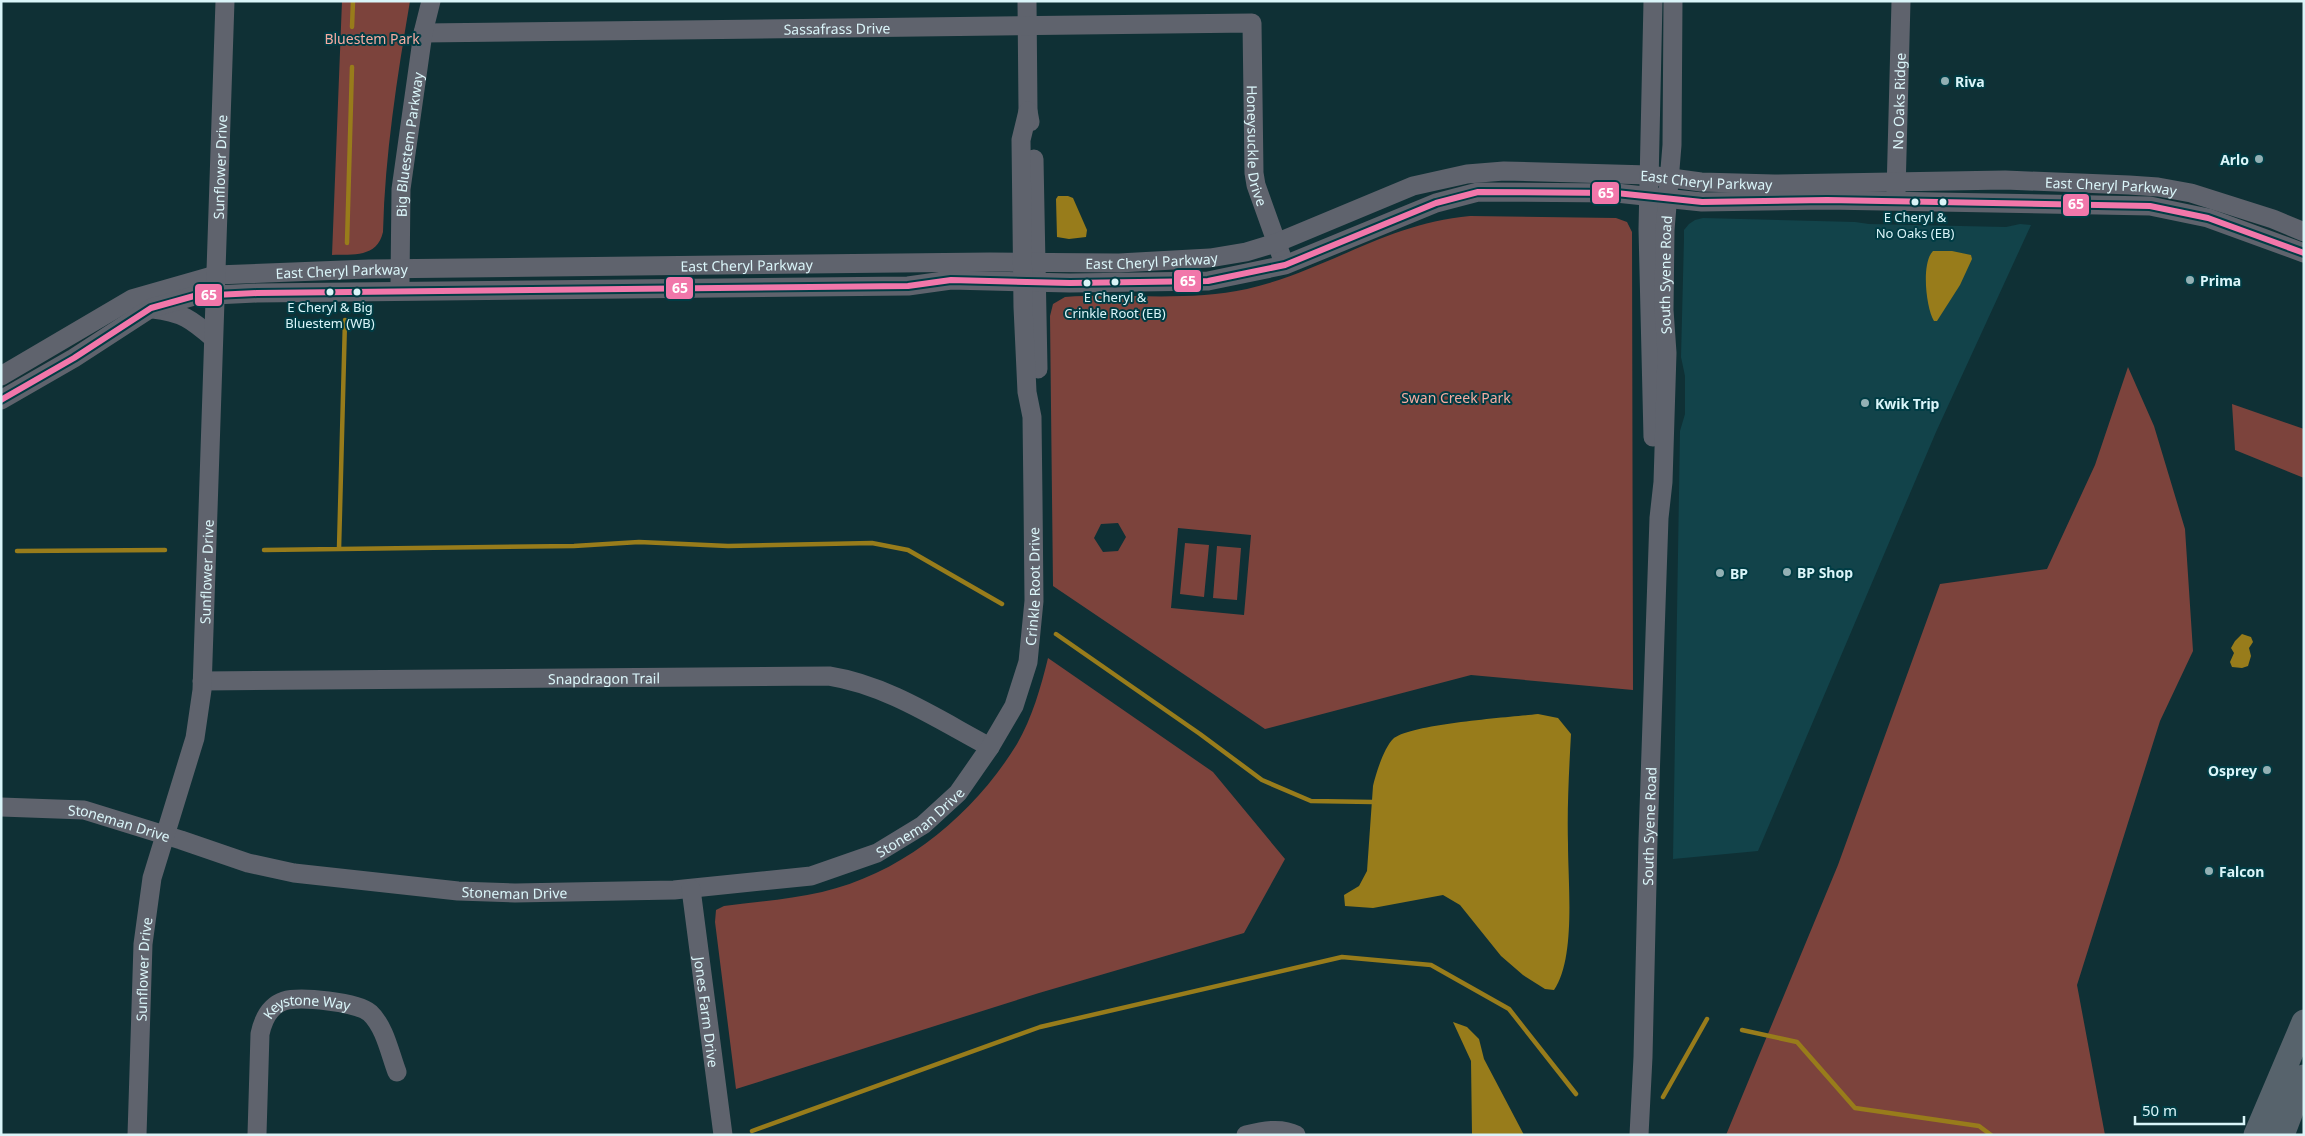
<svg xmlns="http://www.w3.org/2000/svg" width="2305" height="1136" viewBox="0 0 2305 1136" font-family="'Noto Sans',sans-serif">
<rect width="100%" height="100%" fill="#0f3035"/>
<path fill="#12434a" d="M1703 218 1855 222 1869 224 2006 227 2020 224 2031 225 1936 432 1758 851 1673 859 1680 431 1685 414V376L1681 357 1684 238V230L1689 224 1695 220Z"/>
<path fill="#7c433c" fill-rule="evenodd" d="M342 1H410C397 78 385 154 383 232 377 258 353 254 332 255Z
M1470 216 1616 218 1627 222 1632 232 1633 690 1471 675 1265 729 1053 586 1050 316 1053 304 1065 297C1125 293 1188 302 1247 289 1326 271 1387 223 1470 216ZM1118 523 1126 537 1118 551 1103 552 1094 538 1101 524ZM1178 528 1251 535 1244 615 1171 608Z
M2128 367 2154 426 2185 529 2193 651 2160 721 2077 985 2105 1135H1726L1838 865 1940 584 2047 569 2095 465Z
M2232 404 2304 429V478L2235 450Z
M1185 543 1209 545 1204 597 1180 594Z
M1217 546 1241 548 1237 600 1213 598Z
M1048 658 1213 772 1285 859 1244 933 1039 993 736 1089 715 922 716 910 724 906C757 902 790 899 822 892 904 873 974 814 1017 744 1032 718 1041 687 1048 658Z"/>
<path fill="#987c1b" d="M1058 196H1068L1073 198 1087 230 1086 237 1069 239 1057 237 1056 199Z
M1933 251H1952L1971 255 1972 259 1960 285 1937 321H1934C1926 308 1921 263 1933 251Z
M2242 634 2251 637 2253 642 2249 648 2251 656 2248 666 2242 668 2232 667 2230 662 2234 653 2231 648 2235 641Z
M1538 714 1558 718 1571 734C1569 771 1567 808 1568 844 1568 884 1576 958 1554 990L1545 989 1523 975 1501 956 1460 905 1443 895 1373 908 1345 906 1344 895 1359 886 1367 871 1373 786C1376 773 1384 748 1393 739 1409 724 1511 717 1538 714Z
M1453 1022 1467 1027 1479 1039 1484 1059 1524 1135H1472L1471 1061Z"/>
<g fill="none" stroke-linecap="round" stroke-linejoin="round">
<path stroke="#987c1b" stroke-width="4.5" d="M352 27 353 1
M347 243 352 67
M339 549 345 320
M264 550 574 546 639 542 728 546 872 543 908 550 1002 604
M17 551 165 550
M1056 634 1200 734 1262 780 1311 801 1373 802
M1742 1030 1797 1042 1855 1108 1979 1126 1991 1135
M1663 1097 1707 1019
M752 1131 1040 1027 1342 957 1431 965 1509 1009 1576 1094"/>
<g stroke="#5f636d" stroke-width="19">
<path d="M1027 1 1028 111 1030 122"/>
<path id="s1" d="M423 33 1252 23 1254 173 1256 185 1281 255"/>
<path d="M1034 159 1038 369"/>
<path id="s2" d="M1896 192 1901 1"/>
<path id="s3" d="M400 282 401 189 423 33 431 1"/>
<path d="M153 309C182 312 192 320 213 338"/>
<path id="s4" d="M1 376 132 299 216 275 369 269 990 262 1119 263 1210 258 1246 252 1276 243 1413 186 1467 174 1504 171 1649 175 1701 182 1774 184 2005 180 2129 185 2158 187 2191 193 2273 219 2304 232"/>
<path d="M1 400 74 358 151 308 194 296 257 293 908 286 951 280 1070 283 1208 281 1285 265 1436 203 1478 192 1616 193 1702 202 1827 200 2150 206 2208 218 2304 253"/>
<path d="M1653 437 1648 229 1653 1"/>
<path id="s5" d="M202 681 829 676C887 685 939 720 990 747"/>
<path id="s6" d="M1 807 84 810 181 840 248 863 294 873 458 891 515 893 674 890 811 876 877 853 923 825 958 793 990 747 1014 706 1028 662 1034 601 1033 500 1032 417 1027 392 1023 307 1021 140 1028 111"/>
<path id="s7" d="M691 889 723 1135"/>
<path id="s8" d="M257 1134 260 1034C263 1020 269 1006 284 1001 300 996 357 1002 370 1013 385 1027 390 1054 397 1072"/>
<path id="s9" d="M137 1135 143 944 152 878 195 738 202 690 225 1"/>
<path d="M1246 1135C1262 1131 1281 1127 1296 1135"/>
<path id="s10" d="M1639 1135 1643 1057 1648 839 1659 518 1663 482 1667 353 1664 310 1665 230 1672 145 1673 1"/>
</g>
<path stroke="#57636c" stroke-width="25" d="M2256 1135 2304 1022
M2282 1135 2304 1077"/>
<g stroke="#003c44" stroke-width="10">
<path id="bus-1" d="M1 400 74 358 151 308 194 296 257 293 908 286 951 280 1070 283 1208 281 1285 265 1436 203 1478 192 1616 193 1702 202 1827 200 2150 206 2208 218 2304 253"/>
</g>
<use href="#bus-1" stroke="#f177aa" stroke-width="6"/>
</g>
<g fill="#93b0b4" stroke="#003c44" stroke-width="2">
<circle cx="1945" cy="81" r="5"/>
<circle cx="2259" cy="159" r="5"/>
<circle cx="2190" cy="280" r="5"/>
<circle cx="1865" cy="403" r="5"/>
<circle cx="1787" cy="572" r="5"/>
<circle cx="1720" cy="573" r="5"/>
<circle cx="2267" cy="770" r="5"/>
<circle cx="2209" cy="871" r="5"/>
</g>
<g fill="#daf5f9" stroke="#003c44" stroke-width="2">
<circle cx="1915" cy="202" r="4.5"/>
<circle cx="1943" cy="202" r="4.5"/>
<circle cx="1115" cy="282" r="4.5"/>
<circle cx="1087" cy="283" r="4.5"/>
<circle cx="330" cy="292" r="4.5"/>
<circle cx="357" cy="292" r="4.5"/>
</g>
<g text-anchor="middle" dominant-baseline="central" stroke-width="4" stroke-linejoin="round" paint-order="stroke">
<g font-size="13" fill="#daf5f9" stroke="#003c44">
<text x="1915" y="217">E Cheryl &amp;<tspan x="1915" dy="16">No Oaks (EB)</tspan></text>
<text x="1115" y="297">E Cheryl &amp;<tspan x="1115" dy="16">Crinkle Root (EB)</tspan></text>
<text x="330" y="307">E Cheryl &amp; Big<tspan x="330" dy="16">Bluestem (WB)</tspan></text>
</g>
<g font-size="14" fill="#daf5f9" stroke="#003c44">
<text stroke="none"><textPath href="#s1" startOffset="414">Sassafrass Drive</textPath></text>
<text stroke="none"><textPath href="#s2" startOffset="91">No Oaks Ridge</textPath></text>
<text stroke="none"><textPath href="#s3" startOffset="138">Big Bluestem Parkway</textPath></text>
<text stroke="none"><textPath href="#s1" startOffset="952">Honeysuckle Drive</textPath></text>
<text stroke="none"><textPath href="#s9" startOffset="976">Sunflower Drive</textPath></text>
<text stroke="none"><textPath href="#s4" startOffset="1745">East Cheryl Parkway</textPath></text>
<text stroke="none"><textPath href="#s4" startOffset="2150">East Cheryl Parkway</textPath></text>
<text stroke="none"><textPath href="#s4" startOffset="1175">East Cheryl Parkway</textPath></text>
<text stroke="none"><textPath href="#s4" startOffset="770">East Cheryl Parkway</textPath></text>
<text stroke="none"><textPath href="#s4" startOffset="365">East Cheryl Parkway</textPath></text>
<text stroke="none"><textPath href="#s10" startOffset="861">South Syene Road</textPath></text>
<text stroke="none"><textPath href="#s9" startOffset="571">Sunflower Drive</textPath></text>
<text stroke="none"><textPath href="#s6" startOffset="1218">Crinkle Root Drive</textPath></text>
<text stroke="none"><textPath href="#s5" startOffset="402">Snapdragon Trail</textPath></text>
<text stroke="none"><textPath href="#s6" startOffset="944">Stoneman Drive</textPath></text>
<text stroke="none"><textPath href="#s6" startOffset="120">Stoneman Drive</textPath></text>
<text stroke="none"><textPath href="#s10" startOffset="309">South Syene Road</textPath></text>
<text stroke="none"><textPath href="#s6" startOffset="524">Stoneman Drive</textPath></text>
<text stroke="none"><textPath href="#s9" startOffset="166">Sunflower Drive</textPath></text>
<text stroke="none"><textPath href="#s7" startOffset="124">Jones Farm Drive</textPath></text>
<text stroke="none"><textPath href="#s8" startOffset="164">Keystone Way</textPath></text>
</g>
<g font-size="14" fill="#f6aba0" stroke="#003c44">
<text x="372" y="38">Bluestem Park</text>
<text x="1456" y="397">Swan Creek Park</text>
</g>
<g font-size="14" font-weight="bold" fill="#daf5f9" stroke="#003c44" text-anchor="start">
<text x="1955" y="81">Riva</text>
<text x="2249" y="159" text-anchor="end">Arlo</text>
<text x="2200" y="280">Prima</text>
<text x="1875" y="403">Kwik Trip</text>
<text x="1797" y="572">BP Shop</text>
<text x="1730" y="573">BP</text>
<text x="2257" y="770" text-anchor="end">Osprey</text>
<text x="2219" y="871">Falcon</text>
</g>
</g>
<g stroke="#003c44" stroke-width="2">
<rect x="1591" y="181" width="29" height="24" rx="5" fill="#f177aa"/>
<rect x="2062" y="193" width="28" height="24" rx="5" fill="#f177aa"/>
<rect x="1173" y="269" width="29" height="24" rx="5" fill="#f177aa"/>
<rect x="665" y="276" width="29" height="24" rx="5" fill="#f177aa"/>
<rect x="194" y="283" width="29" height="24" rx="5" fill="#f177aa"/>
</g>
<g font-size="14" text-anchor="middle" font-weight="bold" fill="#fff">
<text x="1606" y="198">65</text>
<text x="2076" y="209">65</text>
<text x="1188" y="286">65</text>
<text x="680" y="293">65</text>
<text x="209" y="300">65</text>
</g>
<rect width="2305" height="1136" fill="none" stroke="#daf5f9" stroke-width="5"/>
<path d="M2135 1116v8h109v-8" fill="none" stroke="#daf5f9" stroke-width="2.5"/>
<text x="2142" y="1116" font-size="15" fill="#daf5f9" stroke="#003c44" stroke-width="4" paint-order="stroke">50 m</text>
</svg>
